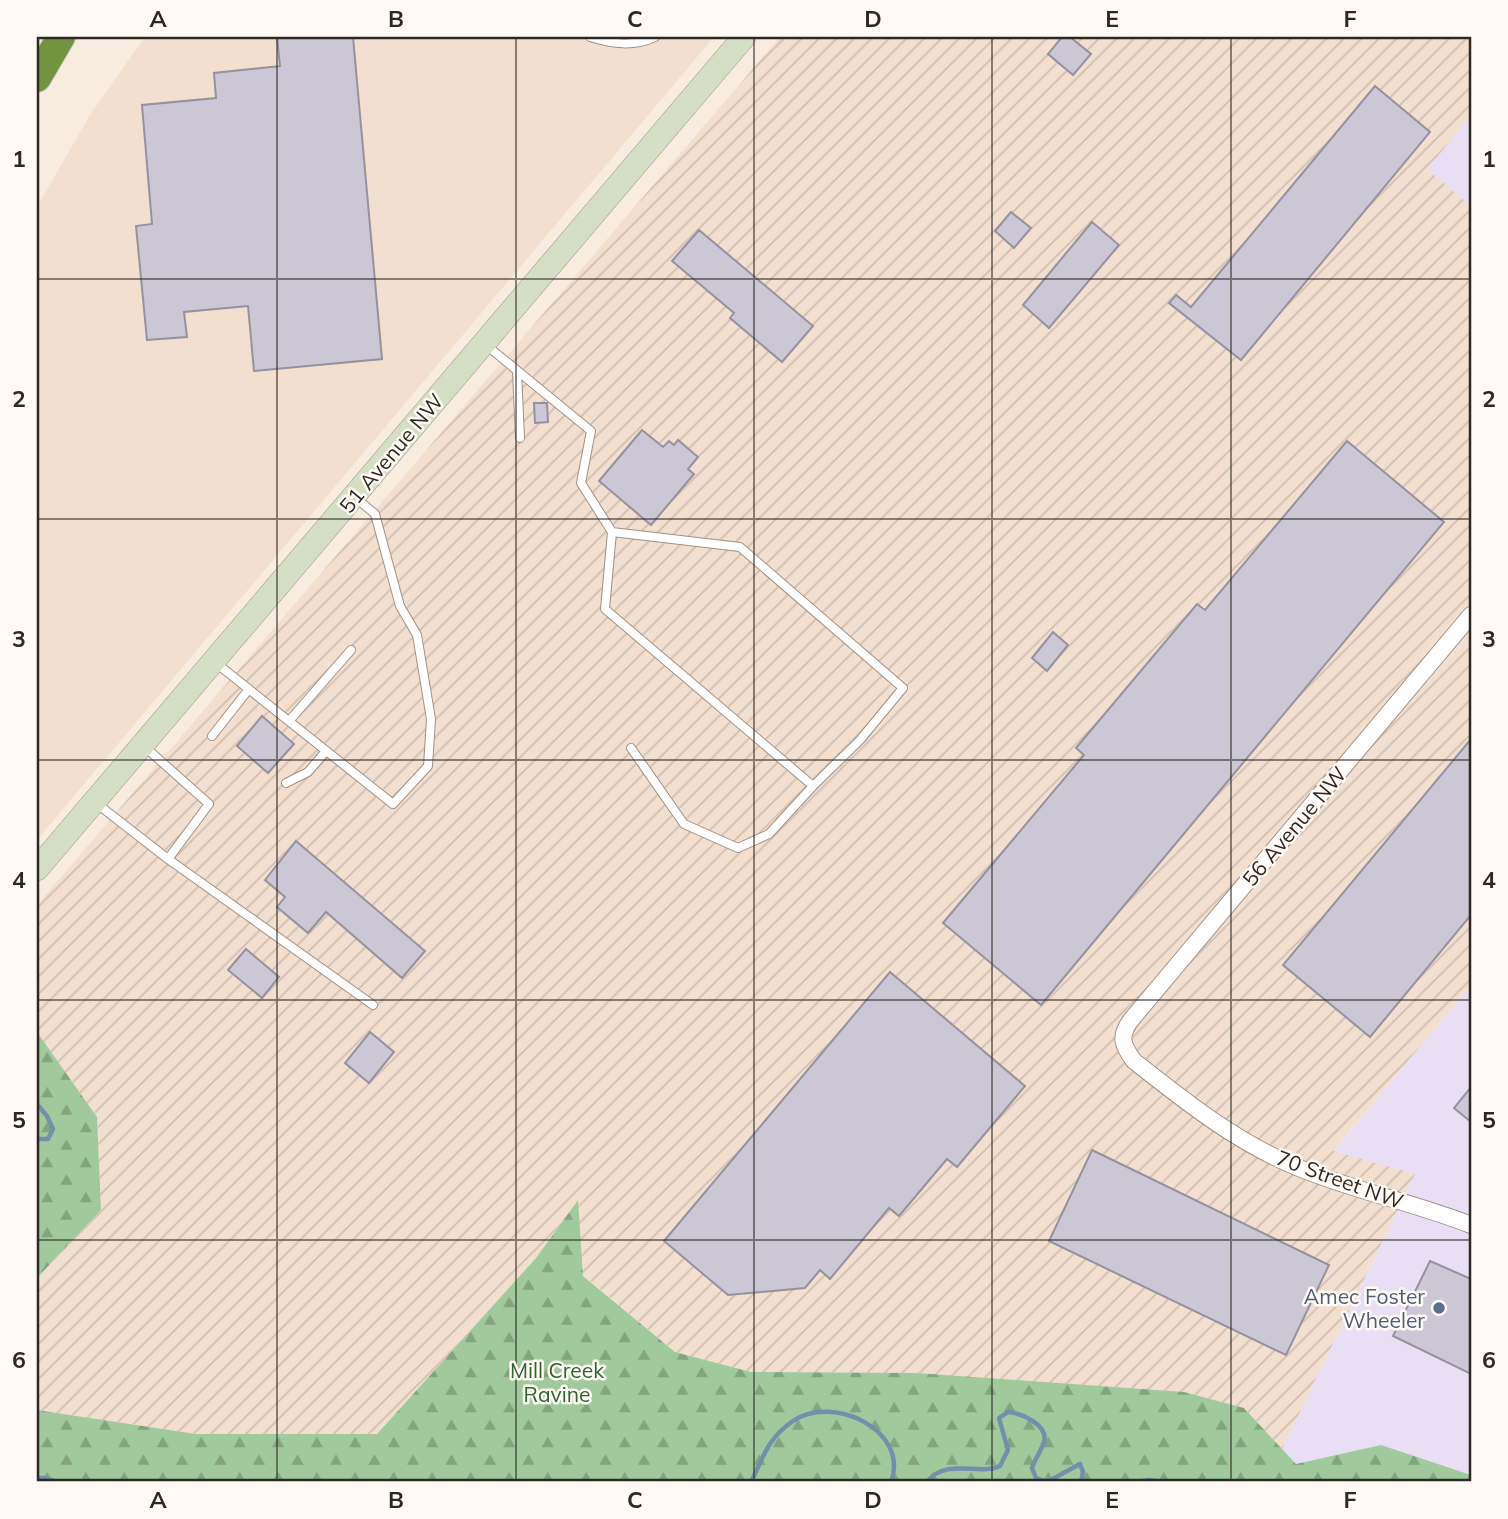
<svg xmlns="http://www.w3.org/2000/svg" width="1508" height="1519" viewBox="0 0 1508 1519" font-family="Mulish,sans-serif">
<defs>
<pattern id="industrial-furrows" width="10" height="10" patternUnits="userSpaceOnUse" patternTransform="scale(1.75)"><rect width="10" height="10" fill="#f2dfcf"/><path d="M-1 1l2-2M0 10L10 0M9 11l2-2" fill="none" stroke="#d0bfb2"/></pattern>
<pattern id="forest-firs" width="22" height="20" patternUnits="userSpaceOnUse" patternTransform="scale(1.75)"><rect width="22" height="20" fill="#a0ca9c"/><path d="M5 1l3.5 6h-7zM16 11l3.5 6h-7z" fill="#83a47f"/></pattern>
</defs>
<rect width="100%" height="100%" fill="#f8ebe0"/>
<path fill="#e8dff4" d="M1471 116V206L1427 169Z
M1471 985V1475L1381 1445 1296 1464 1282 1449 1415 1175 1333 1152Z"/>
<path fill="url(#industrial-furrows)" d="M780 37H1471V116L1427 169 1471 206V985L1333 1151 1415 1174 1282 1449 1244 1408 917 1373 751 1372 675 1352 583 1275 577 1201 536 1258 377 1434H196L37 1410V1278L101 1210 97 1117 37 1032V905Z"/>
<path fill="#f2dfcf" d="M145 37H714L37 840V207L90 115Z"/>
<path fill="url(#forest-firs)" d="M37 1032 97 1117 101 1210 37 1278Z
M578 1200 583 1276 675 1352 751 1372 917 1373 1184 1392 1244 1408 1296 1464 1381 1445 1471 1475 1470 1482H37V1410L196 1434H377L536 1258Z"/>
<g fill="none" stroke-linecap="round" stroke-linejoin="round">
<path stroke="#7190ac" stroke-width="4.5" d="M37 1104 47 1116 53 1129 48 1139H37
M37 1478H45L57 1482
M751 1482C764 1456 767 1439 793 1421 833 1394 910 1430 891 1482
M927 1482C946 1457 980 1476 1000 1466L1008 1450 999 1418 1008 1412C1021 1413 1049 1425 1044 1442 1041 1451 1035 1459 1032 1468L1036 1478 1047 1482 1080 1464 1083 1472 1081 1482
M1137 1482 1149 1480 1163 1482"/>
</g>
<path fill="#cbc7d5" stroke="#95919f" stroke-width="2" d="M277 37H353L382 359 254 371 248 306 184 312 187 337 147 340 136 226 152 224 142 105 216 98 214 73 280 66Z
M1062 37H1070L1091 54 1073 75 1048 54Z
M1375 86 1430 132 1241 360 1169 303 1176 295 1191 307Z
M1011 212 1031 228 1014 248 995 231Z
M1092 222 1119 245 1049 328 1023 305Z
M699 230 813 326 782 362 730 318 734 313 672 261Z
M534 403H547L548 422 535 423Z
M642 430 663 447 669 441 674 445 678 440 698 457 688 469 694 474 651 525 599 481Z
M1347 441 1444 522 1041 1005 943 923 1084 755 1076 748 1197 604 1205 610Z
M1053 632 1068 645 1047 671 1032 658Z
M262 716 294 744 268 773 237 746Z
M1471 739V915L1370 1037 1283 965Z
M296 841 425 951 402 978 326 912 308 933 277 907 285 897 265 880Z
M246 949 279 977 262 998 228 970Z
M890 972 1025 1086 957 1167 947 1159 899 1216 889 1208 830 1279 820 1270 805 1288 728 1295 664 1241Z
M370 1032 394 1052 369 1083 345 1063Z
M1471 1087V1122L1454 1108Z
M1092 1150 1329 1265 1286 1355 1049 1241Z
M1430 1261 1471 1279V1374L1393 1336Z"/>
<g fill="none" stroke-linecap="round" stroke-linejoin="round">
<g stroke="#9e9288" stroke-width="10">
<path id="lane" d="M590 37C613 44 633 47 655 37
M486 345 591 431 581 483 612 532 605 609 813 786 769 834 738 848 684 824 631 748
M517 371 520 438
M612 532 740 547 903 688 860 740 813 786
M216 663 393 804 428 766 431 719 417 635 400 606 375 514 356 498
M289 721 351 650
M212 736 249 689
M145 747 209 804 168 859
M286 783 308 772 326 751
M96 803 168 859 373 1005"/>
</g>
<g stroke="#9e9288" stroke-width="18">
<path id="street" d="M1471 615 1131 1020C1119 1036 1122 1045 1134 1061 1186 1102 1237 1143 1299 1168 1355 1191 1415 1203 1471 1225"/>
</g>
<g stroke="#9e9288" stroke-width="24">
<path id="secondary" d="M37 869 744 37"/>
</g>
<g stroke="#d1d0cf" stroke-width="30">
<path id="highway" d="M37 78 61 37"/>
</g>
<use href="#lane" stroke="#fff" stroke-width="8"/>
<use href="#street" stroke="#fff" stroke-width="16"/>
<use href="#secondary" stroke="#d5dfc6" stroke-width="23"/>
<use href="#highway" stroke="#729440" stroke-width="28"/>
</g>
<path fill="none" stroke="#2d2824" stroke-width="2" stroke-opacity="0.55" d="M277 37V1482M516 37V1482M754 37V1482M992 37V1482M1231 37V1482M37 279H1471M37 519H1471M37 760H1471M37 1000H1471M37 1240H1471"/>
<circle fill="#5c6f8a" stroke="#fffaf5" stroke-width="2.5" cx="1439" cy="1308" r="7"/>
<g text-anchor="middle" dominant-baseline="central" stroke-width="5" stroke-linejoin="round" paint-order="stroke">
<g font-size="21" fill="#2d2824" stroke="#fffaf5">
<text transform="translate(391 453) rotate(-50)">51 Avenue NW</text>
<text transform="translate(1294 826) rotate(-50)">56 Avenue NW</text>
<text transform="translate(1340 1179) rotate(20)">70 Street NW</text>
</g>
<g font-size="21" fill="#4e5e75" stroke="#fffaf5" text-anchor="end">
<text x="1425" y="1296">Amec Foster<tspan x="1425" dy="24">Wheeler</tspan></text>
</g>
<g font-size="21" fill="#2c652a" stroke="#fffaf5">
<text x="557" y="1370">Mill Creek<tspan x="557" dy="24">Ravine</tspan></text>
</g>
</g>
<rect width="1508" height="1519" fill="none" stroke="#fffaf5" stroke-width="77"/>
<rect x="38" y="38" width="1432" height="1442" fill="none" stroke="#2d2824" stroke-width="2.5"/>
<g font-size="23" text-anchor="middle" font-weight="bold" fill="#2d2824">
<text x="158" y="27">A</text>
<text x="396" y="27">B</text>
<text x="635" y="27">C</text>
<text x="873" y="27">D</text>
<text x="1112" y="27">E</text>
<text x="1350" y="27">F</text>
<text x="19" y="167">1</text>
<text x="1489" y="167">1</text>
<text x="19" y="407">2</text>
<text x="1489" y="407">2</text>
<text x="19" y="647">3</text>
<text x="1489" y="647">3</text>
<text x="19" y="888">4</text>
<text x="1489" y="888">4</text>
<text x="19" y="1128">5</text>
<text x="1489" y="1128">5</text>
<text x="19" y="1368">6</text>
<text x="1489" y="1368">6</text>
<text x="158" y="1508">A</text>
<text x="396" y="1508">B</text>
<text x="635" y="1508">C</text>
<text x="873" y="1508">D</text>
<text x="1112" y="1508">E</text>
<text x="1350" y="1508">F</text>
</g>
</svg>
